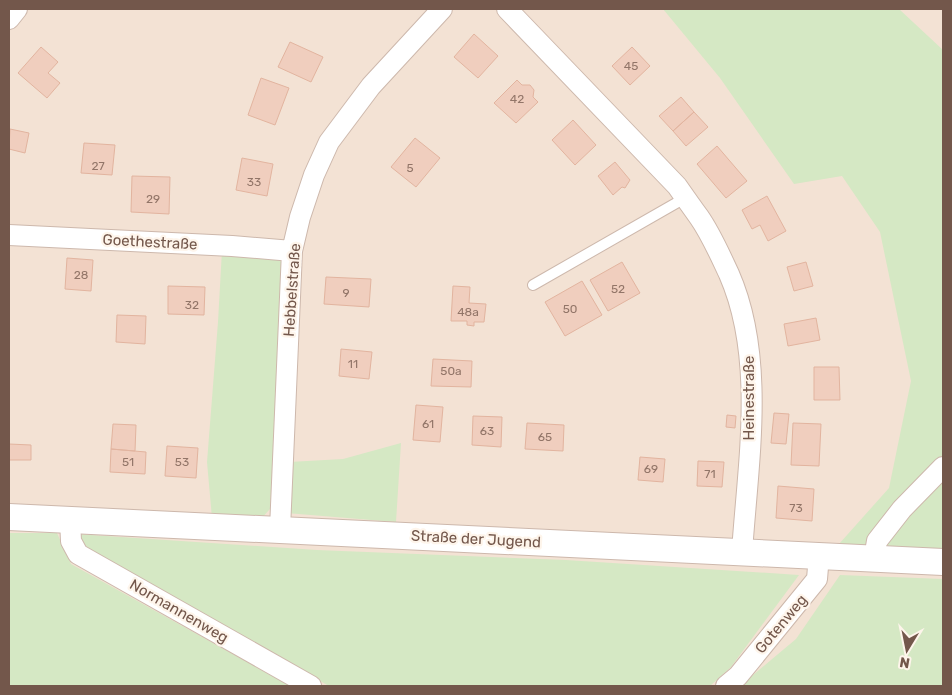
<svg xmlns="http://www.w3.org/2000/svg" width="952" height="695" viewBox="0 0 952 695" font-family="Rubik,sans-serif">
<rect width="100%" height="100%" fill="#fbf1e5"/>
<path fill="#f3e2d4" d="M9 9H943V686H9Z"/>
<path fill="#d5e8c4" d="M663 9H899L943 50V549L839 544 889 488 911 381 880 232 842 176 794 184 720 78Z
M222 250 284 257 270 509 260 520 212 518 207 462 218 322Z
M401 443 396 522 286 513 289 462 343 459Z
M9 533H57L71 564 290 686H9Z
M76 534 317 550 566 560 799 575 731 667 710 686H329L91 552Z
M840 575 943 579V686H740L796 639Z"/>
<path fill="#f0cebe" stroke="#e2b49f" d="M474 34 498 56 478 78 454 57Z
M290 42 323 57 311 82 278 67Z
M41 47 58 62 48 73 60 83 47 98 18 73Z
M632 47 650 66 630 85 612 66Z
M261 78 289 88 275 125 248 115Z
M517 80 522 85H530L534 90 533 97 538 102 516 123 494 103Z
M681 97 694 112 673 131 659 116Z
M694 112 708 127 686 146 673 131Z
M573 120 596 145 575 165 552 140Z
M10 129 29 133 25 153 9 149Z
M415 138 440 158 416 187 391 167Z
M84 143 115 145 112 175 81 173Z
M717 146 747 181 726 198 697 164Z
M242 158 273 164 267 196 236 190Z
M615 162 630 180 625 188 622 187 613 195 598 176Z
M132 176 170 177 169 214 131 212Z
M767 196 786 231 768 241 760 225 752 229 742 210Z
M67 258 93 260 91 291 65 289Z
M622 262 640 293 608 311 590 280Z
M806 262 813 286 794 291 787 267Z
M326 277 371 279 369 307 324 304Z
M582 281 602 315 565 336 545 302Z
M168 286 205 287 204 315 168 314Z
M453 286 470 287 469 303 486 304 484 322H474V326L467 325V321H451Z
M117 315 146 316 145 344 116 342Z
M816 318 820 340 788 346 784 324Z
M341 349 372 352 369 379 339 376Z
M433 359 472 361 471 387 431 386Z
M814 367H839L840 400H814Z
M416 405 443 407 440 442 413 440Z
M774 413 789 414 786 444 771 443Z
M727 415 736 416 735 428 726 427Z
M473 416 502 417 501 447 472 445Z
M527 423 564 425 563 451 525 449Z
M793 423 821 424 819 466 791 465Z
M113 424 136 425 135 451 111 449Z
M9 444 31 445V460H9Z
M167 446 198 448 196 478 165 476Z
M111 449 146 452 145 474 110 472Z
M640 457 665 459 663 482 638 480Z
M698 461 724 462 722 487 697 486Z
M778 486 814 489 812 521 776 518Z"/>
<g fill="none" stroke-linecap="round" stroke-linejoin="round">
<g stroke="#cdb8ac" stroke-width="12">
<path id="service" d="M533 285 685 198"/>
</g>
<g stroke="#cdb8ac" stroke-width="22">
<path id="minor" d="M507 9 677 186C684 196 691 206 699 217 711 234 720 255 729 274 766 358 748 462 742 552
M9 19 17 9
M9 235 232 246 292 251
M70 519 71 541 78 554 311 686
M280 529 292 251 300 217 314 175 329 142 371 86 442 9
M874 558 877 541 902 509 943 467
M726 686 738 676 817 579 819 555"/>
</g>
<g stroke="#cdb8ac" stroke-width="28">
<path id="tertiary" d="M9 517 943 562"/>
</g>
<use href="#service" stroke="#fff" stroke-width="10"/>
<use href="#minor" stroke="#fff" stroke-width="20"/>
<use href="#tertiary" stroke="#fff" stroke-width="26"/>
</g>
<g text-anchor="middle" dominant-baseline="central" stroke-width="4.5" stroke-linejoin="round" paint-order="stroke">
<g font-size="12" fill="#927568">
<text x="631" y="66">45</text>
<text x="517" y="99">42</text>
<text x="98" y="166">27</text>
<text x="410" y="168">5</text>
<text x="254" y="182">33</text>
<text x="153" y="199">29</text>
<text x="81" y="275">28</text>
<text x="618" y="289">52</text>
<text x="346" y="293">9</text>
<text x="192" y="305">32</text>
<text x="570" y="309">50</text>
<text x="468" y="312">48a</text>
<text x="353" y="364">11</text>
<text x="451" y="371">50a</text>
<text x="428" y="424">61</text>
<text x="487" y="431">63</text>
<text x="545" y="437">65</text>
<text x="128" y="462">51</text>
<text x="182" y="462">53</text>
<text x="651" y="469">69</text>
<text x="710" y="474">71</text>
<text x="796" y="508">73</text>
</g>
<g font-size="15" fill="#73574b" stroke="#fef5eb">
<text transform="translate(150 242) rotate(3)">Goethestraße</text>
<text transform="translate(292 290) rotate(-86)">Hebbelstraße</text>
<text transform="translate(749 398) rotate(-90)">Heinestraße</text>
<text transform="translate(476 539) rotate(3)">Straße der Jugend</text>
<text transform="translate(179 611) rotate(30)">Normannenweg</text>
<text transform="translate(781 624) rotate(-50)">Gotenweg</text>
</g>
</g>
<rect width="952" height="695" fill="none" stroke="#73574b" stroke-width="20"/>
<g transform="translate(907 650) rotate(190)" stroke="#fef5eb" stroke-width="4" paint-order="stroke">
<path d="M0-4L9 19L0 12L-9 19Z" fill="#73574b"/>
<text y="-8" font-size="14" font-weight="bold" text-anchor="middle" fill="#73574b">N</text>
</g>
</svg>
